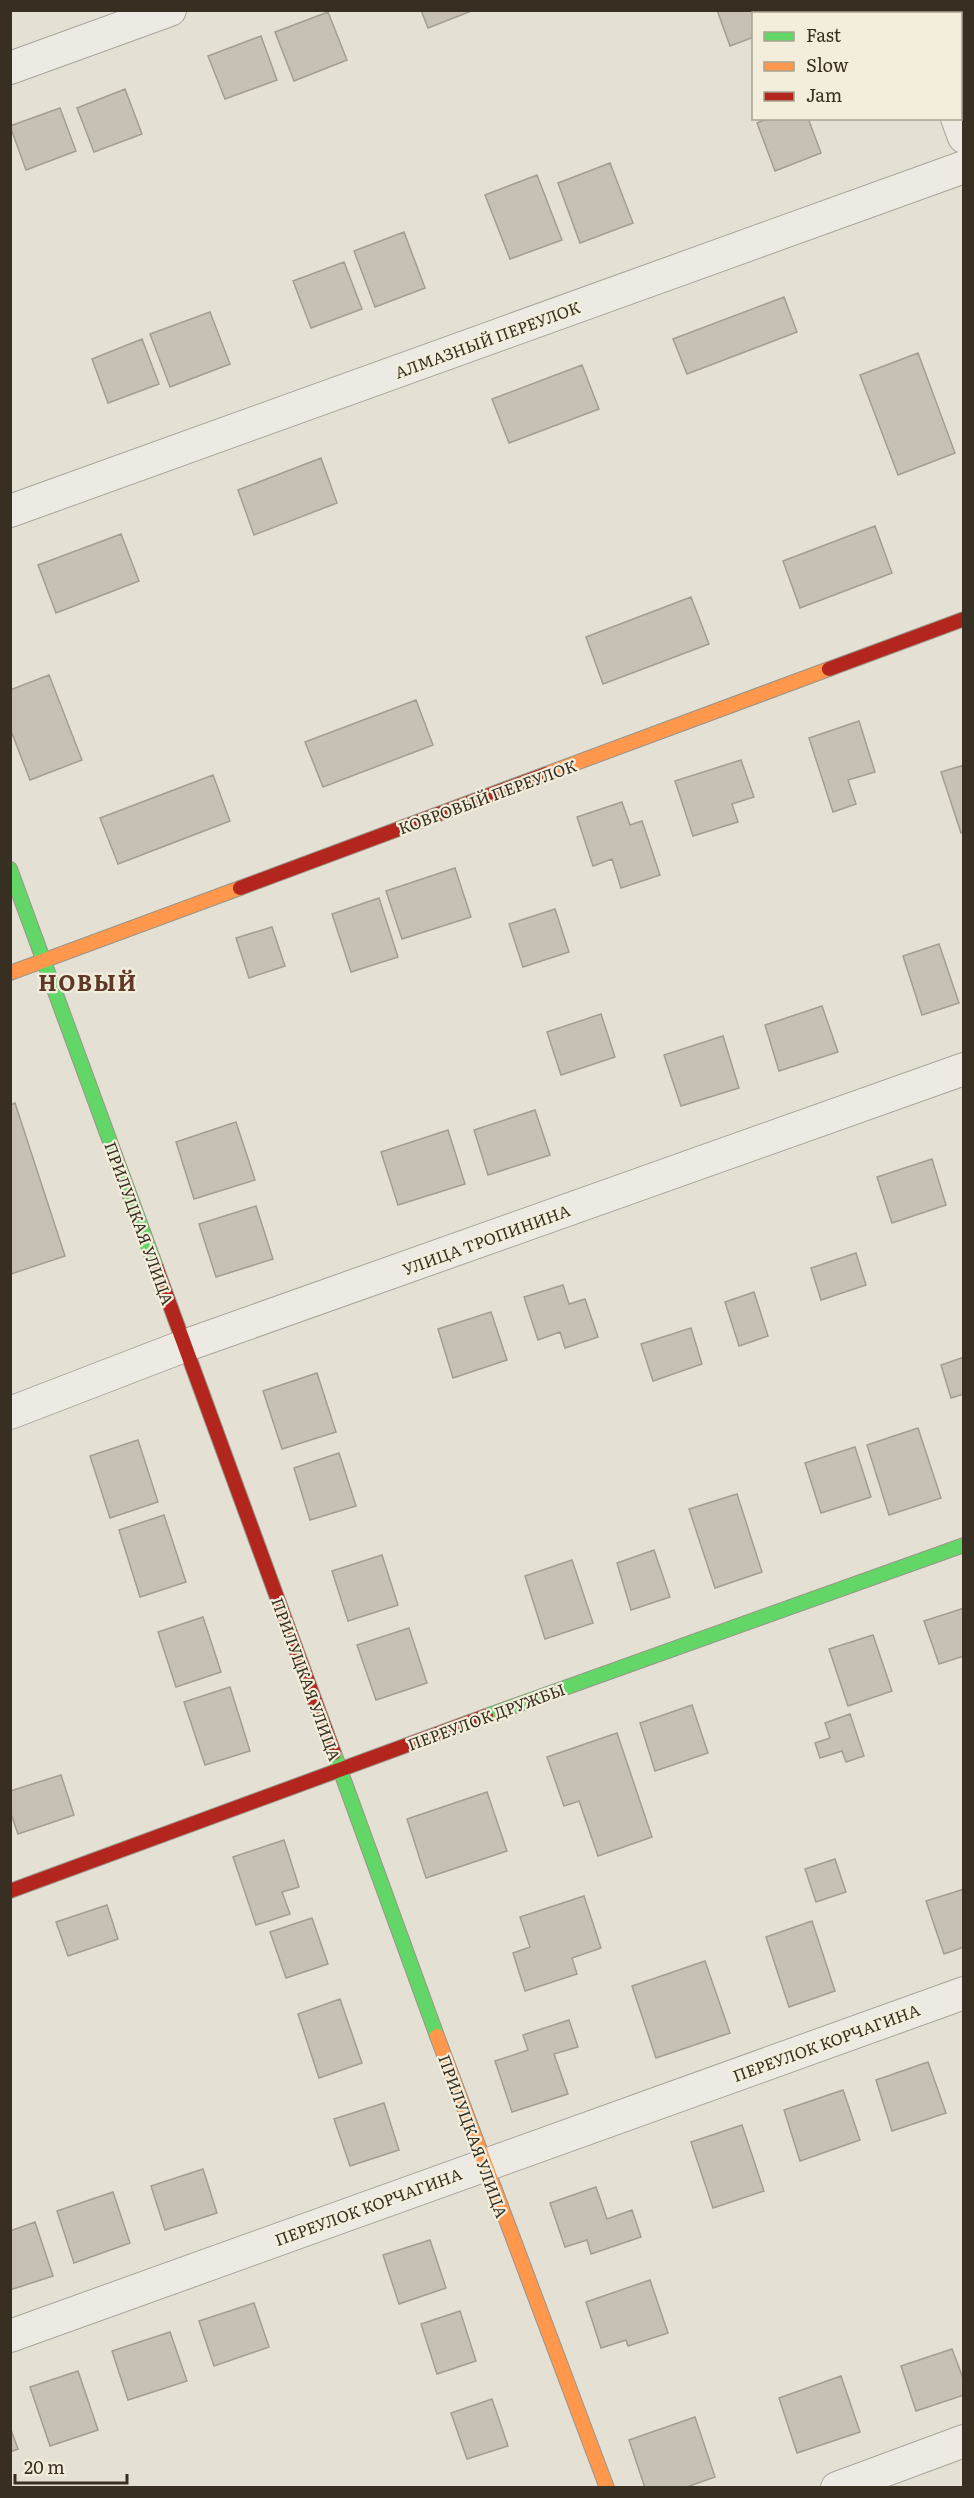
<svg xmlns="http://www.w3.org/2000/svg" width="974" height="2498" viewBox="0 0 974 2498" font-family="Literata,serif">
<rect width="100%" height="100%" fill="#e4e0d3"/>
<path fill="#c7c0b4" stroke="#a49d92" stroke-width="1.5" d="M421 10H474L428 28Z
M717 10H769L770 14H754V37L730 46Z
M328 12 347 60 294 81 275 32Z
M261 36 277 80 225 99 208 56Z
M125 89 142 134 94 152 77 108Z
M60 108 76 151 26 170 10 126Z
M769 118H808L821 153 775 171 757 123Z
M610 163 633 223 580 243 558 183Z
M537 175 562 240 510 259 485 195Z
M404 232 425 288 375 307 354 251Z
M344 262 362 309 311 328 293 281Z
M784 297 797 332 687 374 673 339Z
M210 312 230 364 170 387 150 334Z
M142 339 159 384 108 403 92 359Z
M918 353 955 453 898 475 860 375Z
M582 365 599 409 509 443 492 399Z
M321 458 337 503 254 535 238 490Z
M875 526 892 573 800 608 783 561Z
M121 534 139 581 56 613 38 565Z
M691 597 709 644 603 684 586 637Z
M49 675 82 760 30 780 10 728V690Z
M416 700 433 745 323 787 305 742Z
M859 721 875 772 848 780 856 804 833 812 809 738Z
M741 760 754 797 732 804 738 822 693 836 675 781Z
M964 765V832L961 833 941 772Z
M213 775 230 821 118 864 100 818Z
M622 802 630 825 642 821 660 875 621 888 612 859 593 866 577 817Z
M455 868 471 917 402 939 386 891Z
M379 898 398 957 351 972 332 914Z
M555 909 569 952 523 967 509 924Z
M272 927 285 966 249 978 236 938Z
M939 944 959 1003 922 1015 903 956Z
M822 1006 838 1052 779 1071 765 1025Z
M601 1014 615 1057 561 1075 547 1032Z
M723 1036 739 1088 681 1106 664 1055Z
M15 1103 65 1256 11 1274 10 1105Z
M535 1110 550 1155 488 1175 474 1130Z
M236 1122 255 1180 194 1199 176 1142Z
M448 1130 465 1184 398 1205 381 1152Z
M932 1159 946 1205 892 1223 877 1177Z
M256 1206 273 1259 216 1277 199 1224Z
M856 1253 866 1285 821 1300 811 1268Z
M563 1285 569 1304 585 1299 598 1337 565 1348 560 1332 538 1340 524 1297Z
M754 1292 768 1336 739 1346 725 1302Z
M491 1312 507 1360 453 1378 438 1329Z
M691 1328 702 1364 653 1381 641 1344Z
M964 1357V1394L951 1398 941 1365Z
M317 1373 336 1432 282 1449 263 1391Z
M918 1428 941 1498 889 1515 867 1445Z
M138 1440 158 1502 110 1518 90 1456Z
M855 1447 871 1497 821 1513 805 1463Z
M339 1453 356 1506 310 1520 294 1468Z
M737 1494 762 1572 715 1588 689 1509Z
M164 1515 186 1582 140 1597 119 1530Z
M654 1550 670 1597 631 1610 617 1563Z
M382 1555 398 1605 348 1621 332 1571Z
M572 1560 593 1623 545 1639 525 1576Z
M964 1608V1656L939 1664 924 1621Z
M203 1617 221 1672 176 1687 158 1632Z
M409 1628 427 1683 376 1700 357 1645Z
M873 1635 892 1691 848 1706 829 1649Z
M230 1687 250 1751 205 1765 184 1702Z
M692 1705 708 1753 655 1771 640 1723Z
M850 1714 864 1756 846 1762 842 1751 820 1758 815 1743 830 1738 825 1723Z
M617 1733 652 1837 598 1856 579 1801 564 1806 547 1757Z
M61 1775 74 1815 18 1834 10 1811V1791Z
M487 1792 507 1851 426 1878 407 1819Z
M284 1840 299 1887 282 1892 290 1914 256 1925 233 1857Z
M835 1859 846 1892 816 1902 805 1869Z
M964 1889V1947L944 1954 926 1901Z
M584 1896 601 1948 572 1958 577 1974 525 1991 513 1953 530 1947 520 1917Z
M107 1905 118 1939 68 1956 56 1922Z
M312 1918 328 1964 286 1978 270 1932Z
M812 1921 835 1991 789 2007 766 1937Z
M705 1961 730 2033 656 2058 632 1986Z
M340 1999 362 2063 319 2078 298 2014Z
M569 2020 578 2047 554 2054 568 2094 512 2112 495 2061 528 2050 523 2035Z
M928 2062 946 2113 892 2131 876 2080Z
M843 2090 860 2140 800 2161 784 2110Z
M384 2103 399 2150 350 2166 334 2119Z
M742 2125 764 2191 713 2208 691 2142Z
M203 2169 217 2213 165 2230 151 2186Z
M596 2187 607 2219 632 2210 641 2237 591 2254 587 2240 565 2247 550 2203Z
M113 2192 130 2243 74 2263 57 2211Z
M35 2222 53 2276 10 2290V2231Z
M430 2240 446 2288 399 2304 383 2255Z
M650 2280 668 2333 628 2346 626 2340 601 2348 586 2302Z
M254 2303 269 2347 214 2366 199 2321Z
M460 2311 476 2361 437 2374 421 2324Z
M170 2332 187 2381 128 2400 112 2351Z
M952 2349 964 2381V2395L916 2411 901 2366Z
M78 2371 98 2430 50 2446 30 2387Z
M841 2376 860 2432 797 2453 779 2398Z
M492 2399 508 2446 467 2459 451 2413Z
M695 2417 715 2477 684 2488H645L629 2440Z
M10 2427 18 2449 10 2452Z"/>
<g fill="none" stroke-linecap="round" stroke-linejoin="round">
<g stroke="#aaa59b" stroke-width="34">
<path id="street" d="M923 10 924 14
M10 68 170 10
M957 118 964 137
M10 511 964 167
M10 1413 184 1346 964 1069
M10 2336 964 1993
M837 2488 964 2441"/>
</g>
<g stroke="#99958b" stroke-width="16">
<path id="fast" d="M10 869 156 1267
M486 1716 964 1545
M334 1753 437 2036"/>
</g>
<g stroke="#99958b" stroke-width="16">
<path id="slow" d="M546 774 829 669
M10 973 240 888
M437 2036 607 2488"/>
</g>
<g stroke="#99958b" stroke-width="16">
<path id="jam" d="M829 669 964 619
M240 888 546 774
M156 1267 334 1753
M10 1891 486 1716"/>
</g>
<use href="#street" stroke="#eceae3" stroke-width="32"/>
<use href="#fast" stroke="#63d668" stroke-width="14"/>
<use href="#slow" stroke="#ff974d" stroke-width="14"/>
<use href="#jam" stroke="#b3261e" stroke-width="14"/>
</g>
<g text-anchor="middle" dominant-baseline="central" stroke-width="4.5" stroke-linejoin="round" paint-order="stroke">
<g font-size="16" fill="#382f23" stroke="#f3eedb">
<text transform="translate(487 339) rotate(-20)">АЛМАЗНЫЙ ПЕРЕУЛОК</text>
<text transform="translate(487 796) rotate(-20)">КОВРОВЫЙ ПЕРЕУЛОК</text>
<text transform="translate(140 1223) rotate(70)">ПРИЛУЦКАЯ УЛИЦА</text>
<text transform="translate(486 1239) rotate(-20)">УЛИЦА ТРОПИНИНА</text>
<text transform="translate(307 1679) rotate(70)">ПРИЛУЦКАЯ УЛИЦА</text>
<text transform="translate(486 1716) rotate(-20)">ПЕРЕУЛОК ДРУЖБЫ</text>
<text transform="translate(826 2042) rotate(-20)">ПЕРЕУЛОК КОРЧАГИНА</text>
<text transform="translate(474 2136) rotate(70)">ПРИЛУЦКАЯ УЛИЦА</text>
<text transform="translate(368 2206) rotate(-20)">ПЕРЕУЛОК КОРЧАГИНА</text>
</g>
<g font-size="22" font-weight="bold" letter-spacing="1.5" fill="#603827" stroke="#f3eedb">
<text x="88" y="981">НОВЫЙ</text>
</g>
</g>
<rect width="974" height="2498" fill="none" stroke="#382f23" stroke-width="24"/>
<rect x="752" y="12" width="210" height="108" fill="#f3eedb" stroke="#a8a291" stroke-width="1.5"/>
<rect x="764" y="32" width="30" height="9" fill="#63d668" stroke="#a8a291" stroke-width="1.5"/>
<text x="806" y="42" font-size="18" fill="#382f23">Fast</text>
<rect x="764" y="62" width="30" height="9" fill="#ff974d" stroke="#a8a291" stroke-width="1.5"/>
<text x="806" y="72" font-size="18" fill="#382f23">Slow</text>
<rect x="764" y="92" width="30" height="9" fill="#b3261e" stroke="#a8a291" stroke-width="1.5"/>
<text x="806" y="102" font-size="18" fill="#382f23">Jam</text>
<path d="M15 2474v9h112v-9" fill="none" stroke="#382f23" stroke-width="3"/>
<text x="24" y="2474" font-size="18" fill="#382f23" stroke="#f3eedb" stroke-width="4.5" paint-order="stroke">20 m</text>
</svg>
